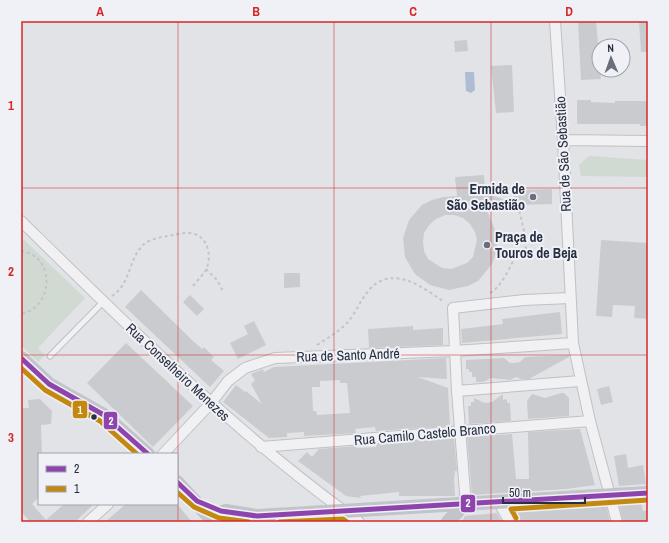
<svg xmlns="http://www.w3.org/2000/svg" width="669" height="543" viewBox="0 0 669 543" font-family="'Archivo Narrow',sans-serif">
<rect width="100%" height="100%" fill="#e1e3e7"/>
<path fill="#d1dad2" d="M589 156 648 160V177L581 176 579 165Z
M21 237 85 298 38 348 45 355 38 362 21 345Z"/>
<path fill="#afbdd3" d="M465 72H474L475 90 471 93 466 91Z"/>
<path fill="#c9cbcf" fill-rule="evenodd" d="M578 21H596L601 79 581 80Z
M639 21H648V52H641Z
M467 40 468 51 455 52 454 41Z
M512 65 514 112 496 113 491 66Z
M577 100H591V102L615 103V101H648V126H640V124H577Z
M484 175 485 193 505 200 501 209 484 203 495 230 497 242 496 253 492 264 478 281 468 286 449 290 430 285 415 274 405 257 403 238 409 220 422 205 432 200 443 197 457 196 455 177ZM445 215H454L463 218 470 224 475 232 477 240 473 257 467 263 451 269 442 268 428 259 424 251 423 242 424 233 429 225 436 219Z
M552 189V204L514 205V190Z
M601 240 648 243V319L634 318 635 306 613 305 612 317 596 316Z
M284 273H300V287L284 288Z
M141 290 193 341 202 349 204 347 214 357 211 360 224 371 210 387 125 307Z
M190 295 204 309 197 316 183 302Z
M560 312 562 334 462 343 461 329 503 324 502 319Z
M254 321 266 345 238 359 230 343 248 334 244 326Z
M413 326V330L443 328V345L369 348 368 329Z
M126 343 193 406 153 447 87 383Z
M569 355V357L529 379H521L516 377 510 380 491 378 483 382H476V377H472V372H469V369H466V360L504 358 510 363H515L520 362 525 357Z
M446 358 447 379 418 377 448 388 450 426 376 431 375 427 355 429 356 433 304 436V432L287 433V437L269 438 223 402 236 385 245 392 246 391 262 404 251 384 255 380 251 374 263 369 264 372 274 367ZM340 380V383H347L350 413 317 415 316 411H313L312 387H320V381Z
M609 386 613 402 601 405 597 389Z
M561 393H564L569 398V416L528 419 527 401 532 394 545 398Z
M503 394V400L507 399V403H510L511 421 469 424 468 406H471V402H474V398L485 403 492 402Z
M40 399 52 411 51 424 41 425 42 454H39V497L32 504 46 520 64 504H94L75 522H30L21 511V408H29L28 400Z
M580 429 595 485 566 489 472 495 467 437 512 434 516 479H529L528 432Z
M454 438 457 471H455L454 479 455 496H399V492L360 496 361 498 346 496 298 461 307 452 312 457 319 449 357 446V448L376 447V444Z
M626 454 628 468 643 465 646 484 619 486 614 456Z
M641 502 643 511 648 510V522H623L619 504Z
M126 504H177L192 522H105Z
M606 505 610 522H516L512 512Z
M497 513 502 522H462L465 516Z"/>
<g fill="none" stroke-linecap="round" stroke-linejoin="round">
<g stroke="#bfc1c5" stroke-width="7">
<path id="lane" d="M50 356 103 302"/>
</g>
<g stroke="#bfc1c5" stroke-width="12">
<path id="street" d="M555 21 563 140 573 343 590 421 617 522
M563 140 648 141
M21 221C129 327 236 434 359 522
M457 391 580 381
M261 447 590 421
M163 454 211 403 228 381 245 368 275 358 454 351 573 343
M499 503 510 522
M466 505 457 391 453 308 524 300 570 298
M88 522 108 504"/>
</g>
<path stroke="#c2c4c8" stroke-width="2" stroke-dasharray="3 3" stroke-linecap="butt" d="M518 205 525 235 526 254
M21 251C56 256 54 307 21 314
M206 269 217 280 223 291
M490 293C502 286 508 270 515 258L526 254 558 255
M112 296C131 284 128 259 144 244 148 240 161 237 167 236 174 235 181 233 188 233 207 233 213 255 206 270 202 276 196 282 192 287
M317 345C328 338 338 332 347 323 357 312 362 295 374 285 398 267 425 289 444 302"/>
<use href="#lane" stroke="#f1f1f3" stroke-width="5"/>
<use href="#street" stroke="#f1f1f3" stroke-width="10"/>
<path stroke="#c2c4c9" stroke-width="14" d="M21 358 49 384 104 415 148 454
M177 482 213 521
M213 522 217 514 226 511 257 516 648 493
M448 522 463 505"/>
<g stroke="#eff1f6" stroke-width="8">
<path id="bus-1" d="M21 358 49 384 104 415 148 454
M177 482 197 501 221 511 257 516 648 493"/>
</g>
<g stroke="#eff1f6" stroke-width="8">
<path id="bus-2" d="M21 368 45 390 100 421 137 454
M177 492 194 507 219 518 249 522
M516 518 511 509 648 500
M279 522 343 519 347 522"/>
</g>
<use href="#bus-1" stroke="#8e44ad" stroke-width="5"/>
<use href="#bus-2" stroke="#c38810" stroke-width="5"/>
</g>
<path fill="none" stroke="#d62828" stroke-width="1" stroke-opacity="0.55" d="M178 21V522M334 21V522M491 21V522M21 188H648M21 355H648"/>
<g fill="#696e7b" stroke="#eff1f6" stroke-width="1.5">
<circle cx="533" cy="197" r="4"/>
<circle cx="487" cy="245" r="4"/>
</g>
<circle fill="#282f41" stroke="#eff1f6" stroke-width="1.5" cx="94" cy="417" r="3.5"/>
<g text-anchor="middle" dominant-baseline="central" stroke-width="4" stroke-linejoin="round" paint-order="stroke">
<g font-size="14" fill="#282f41" stroke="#eff1f6">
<text transform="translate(563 154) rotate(-93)">Rua de São Sebastião</text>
<text transform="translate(348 355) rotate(-2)">Rua de Santo André</text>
<text transform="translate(178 372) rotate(43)">Rua Conselheiro Menezes</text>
<text transform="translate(425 434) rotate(-5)">Rua Camilo Castelo Branco</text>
</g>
<g font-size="14" font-weight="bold" fill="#282f41" stroke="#eff1f6" text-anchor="end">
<text x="525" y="189">Ermida de<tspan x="525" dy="16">São Sebastião</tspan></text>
<text x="495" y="237" text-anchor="start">Praça de<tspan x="495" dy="16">Touros de Beja</tspan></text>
</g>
</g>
<g stroke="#eff1f6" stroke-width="1.5">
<rect x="72" y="400" width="16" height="19" rx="4" fill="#c38810"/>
<rect x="103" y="411" width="15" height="19" rx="4" fill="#8e44ad"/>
<rect x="460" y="494" width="16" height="19" rx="4" fill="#8e44ad"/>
</g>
<g font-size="11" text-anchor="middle" font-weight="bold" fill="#fff">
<text x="80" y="414">1</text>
<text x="111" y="425">2</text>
<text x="468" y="507">2</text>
</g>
<rect width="669" height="543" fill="none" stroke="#eff1f6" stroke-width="44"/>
<rect x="38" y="453" width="140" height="52" fill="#eff1f6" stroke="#9fa3ae"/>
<rect x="46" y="466" width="20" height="6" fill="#8e44ad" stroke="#9fa3ae"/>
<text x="74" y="473" font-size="12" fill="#282f41">2</text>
<rect x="46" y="486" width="20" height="6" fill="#c38810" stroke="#9fa3ae"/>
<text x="74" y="493" font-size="12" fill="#282f41">1</text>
<g transform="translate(611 58) rotate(358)"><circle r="19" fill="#eff1f6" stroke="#9fa3ae"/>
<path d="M0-3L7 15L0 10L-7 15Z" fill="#696e7b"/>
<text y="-6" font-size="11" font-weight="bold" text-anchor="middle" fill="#282f41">N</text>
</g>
<path d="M503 497v6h82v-6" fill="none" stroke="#282f41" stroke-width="2"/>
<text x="509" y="497" font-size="12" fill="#282f41" stroke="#eff1f6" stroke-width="3" paint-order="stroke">50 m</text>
<rect x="22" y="22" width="625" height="499" fill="none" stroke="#d62828" stroke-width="1.5"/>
<g font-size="13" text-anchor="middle" font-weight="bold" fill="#d62828">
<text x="100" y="16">A</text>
<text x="256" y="16">B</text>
<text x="413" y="16">C</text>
<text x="569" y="16">D</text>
<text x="11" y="110">1</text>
<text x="11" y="276">2</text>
<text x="11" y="442">3</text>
</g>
</svg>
